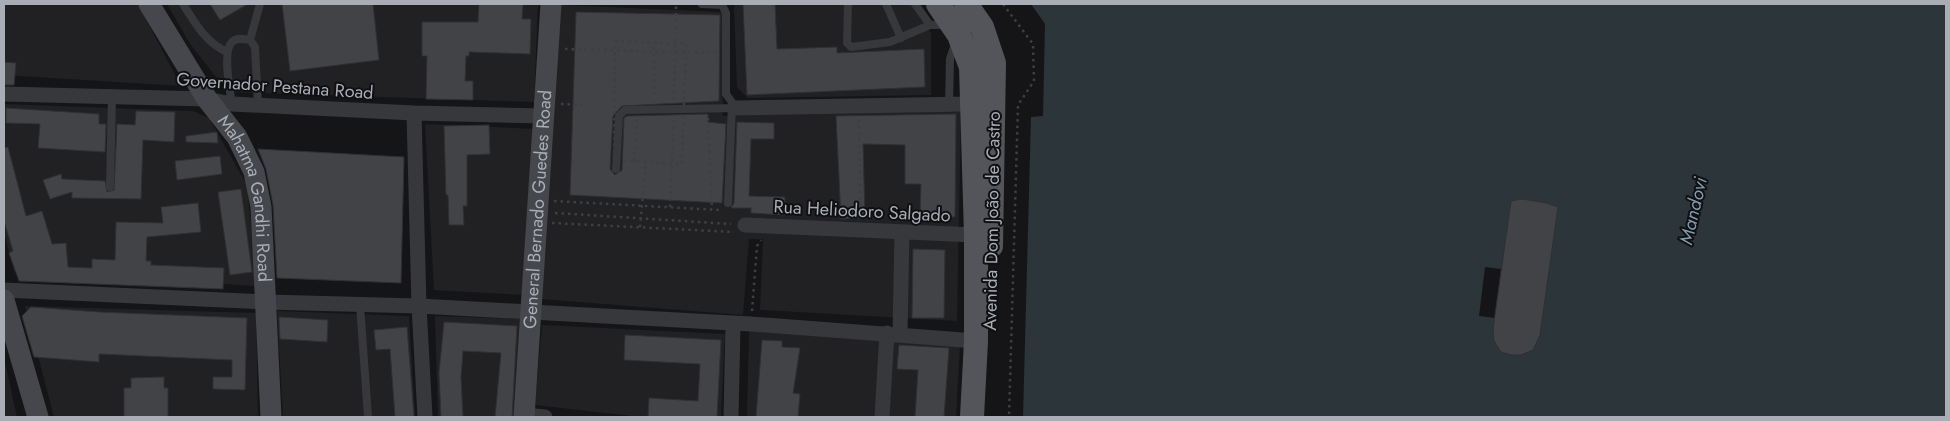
<svg xmlns="http://www.w3.org/2000/svg" width="1950" height="421" viewBox="0 0 1950 421" font-family="Jost,sans-serif">
<rect width="100%" height="100%" fill="#151517"/>
<path fill="#212124" d="M4 4H138L181 86 4 75Z
M167 4H538L534 102 228 92 190 44Z
M734 4H911L931 33V95L748 98 737 87Z
M561 5 722 12 723 116 864 111 961 112 957 321 760 310 763 239H749L743 315 541 299Z
M4 104 193 111 209 118 247 185 257 286 14 271 4 233Z
M425 124 535 129 523 295 434 290Z
M25 306 256 313 258 417H54Z
M277 311 409 316 415 417H283Z
M435 316 526 319 520 417H438Z
M542 325 725 334 721 417H641L535 405Z
M749 331 880 339 877 417H747Z
M893 338 960 345 956 417H887Z
M4 357 17 417H4Z"/>
<path fill="#2c353a" d="M1031 4H1946V417H1023L1031 117 1043 116 1045 24Z"/>
<path fill="#151517" d="M1485 267 1501 269 1495 318 1479 316Z"/>
<path fill="#424347" stroke="#2f3033" d="M210 4H248L220 20Z
M282 4H373L379 60 290 71Z
M479 4H523L522 19H531L530 54 469 52V56H466L465 81H473V100L426 99 427 56H422V22H478Z
M743 4H775L777 49 837 47V53L924 49 925 87 747 95Z
M576 12 720 15 719 101 622 106 613 116 610 169 615 175 622 170 624 118 627 116 708 114V122L726 124 722 203 570 195Z
M4 62 16 63 14 85H4Z
M6 108 99 114V124H106L105 152 38 148 40 124 6 123Z
M136 111 175 112 174 142 143 140 141 199 72 198V192L50 199 43 180 61 174 62 179 105 181 107 192 114 190 117 124 135 125Z
M956 114 955 217 920 216 921 184H905V145L863 144 865 218 841 219 836 116Z
M737 122 774 123V139H751L749 196 785 197V215L751 213V208H731L734 203Z
M489 125 490 154 467 155V206H463L464 225H449L448 195H446L444 126Z
M217 132 218 143 186 142V136Z
M8 147 26 216 42 211 52 244 66 243 68 267 92 268V259L115 260 116 222 163 223 161 207 198 203 201 232 147 237 146 261H151V265L224 268 223 289 19 281 9 253 13 251 4 221V148Z
M258 149 404 157 401 283 277 278 273 205 266 169Z
M220 156 222 174 177 180 175 161Z
M241 189 252 272 230 275 218 192Z
M1522 199 1546 203 1558 207 1540 335 1533 350 1521 355H1512L1501 352 1494 341 1493 329 1511 201Z
M913 249 945 250 944 318H912Z
M31 307 99 312 247 318 245 390 213 389V377H232V360L99 354V362L34 357 22 316Z
M279 317 328 320 327 342 280 339Z
M444 322 517 326 512 417H495L501 353 463 351 461 377 463 417H441L439 373Z
M407 327 414 417H395L390 349 376 350 374 330Z
M625 335 721 340 717 417H648L649 398 698 401 700 364 624 360Z
M762 340 782 341V347L800 348 793 393 800 394 798 417H756Z
M899 345 949 348 944 417H915L918 370 897 369Z
M164 377V388H168V417H124V388H131V378Z"/>
<g fill="none" stroke-linecap="round" stroke-linejoin="round">
<path stroke="#3d3f43" stroke-width="2.5" stroke-dasharray="2.5 4" stroke-linecap="butt" d="M1003 4 1033 44 1034 81 1018 105 1009 417
M615 41 686 44 682 164 614 160Z
M565 49 717 53
M654 95V43
M674 100 676 4
M561 104 585 105
M708 118 712 209
M859 119 861 216
M634 161 637 120
M554 201 720 210
M670 207 674 118
M555 213 731 224
M552 223 734 232
M640 227 646 162
M752 311 757 246 761 240"/>
<path stroke="#37383c" stroke-width="8" d="M183 4C196 24 205 42 227 52
M702 4 722 5 726 13V94L736 108
M848 4 847 43 851 47 890 42 930 25
M886 4 901 38
M915 4 930 25H947
M250 40 260 4
M232 104C230 91 222 51 232 42 237 37 244 39 250 40L255 47 258 105
M949 104 950 59 955 44
M616 169 619 116 625 110 736 108
M110 187 112 97
M728 203 732 104
M360 305 368 417"/>
<path stroke="#37383c" stroke-width="15" d="M4 94 207 99 232 104 414 113 544 116
M736 108 971 104
M414 113 419 306 425 417
M745 225 976 235
M4 290 266 302 419 306 751 324 976 341
M900 334 902 232
M524 415 545 417
M731 417 733 324
M882 417 887 333"/>
<g stroke="#45474c" stroke-width="21">
<path id="s1" d="M149 4 207 99 237 137 254 172 261 207 271 417"/>
<path d="M4 300 38 417"/>
<path id="s2" d="M524 417 551 4"/>
</g>
<path stroke="#53555a" stroke-width="24" d="M938 4 959 35 971 67 976 235V341L972 417
M966 4 982 27 994 63 991 246"/>
</g>
<g text-anchor="middle" dominant-baseline="central" stroke-width="4" stroke-linejoin="round" paint-order="stroke">
<g font-size="18" fill="#a8adb6" stroke="#101012">
<text transform="translate(275 86) rotate(4)">Governador Pestana Road</text>
<text stroke="none"><textPath href="#s1" startOffset="222">Mahatma Gandhi Road</textPath></text>
<text stroke="none"><textPath href="#s2" startOffset="208">General Bernado Guedes Road</textPath></text>
<text transform="translate(862 211) rotate(3)">Rua Heliodoro Salgado</text>
<text transform="translate(992 221) rotate(-89)">Avenida Dom João de Castro</text>
</g>
<g font-size="19" font-style="italic" fill="#819caf" stroke="#101012">
<text transform="translate(1693 211) rotate(-77)">Mandovi</text>
</g>
</g>
<rect width="1950" height="421" fill="none" stroke="#a8adb6" stroke-width="10"/>
</svg>
